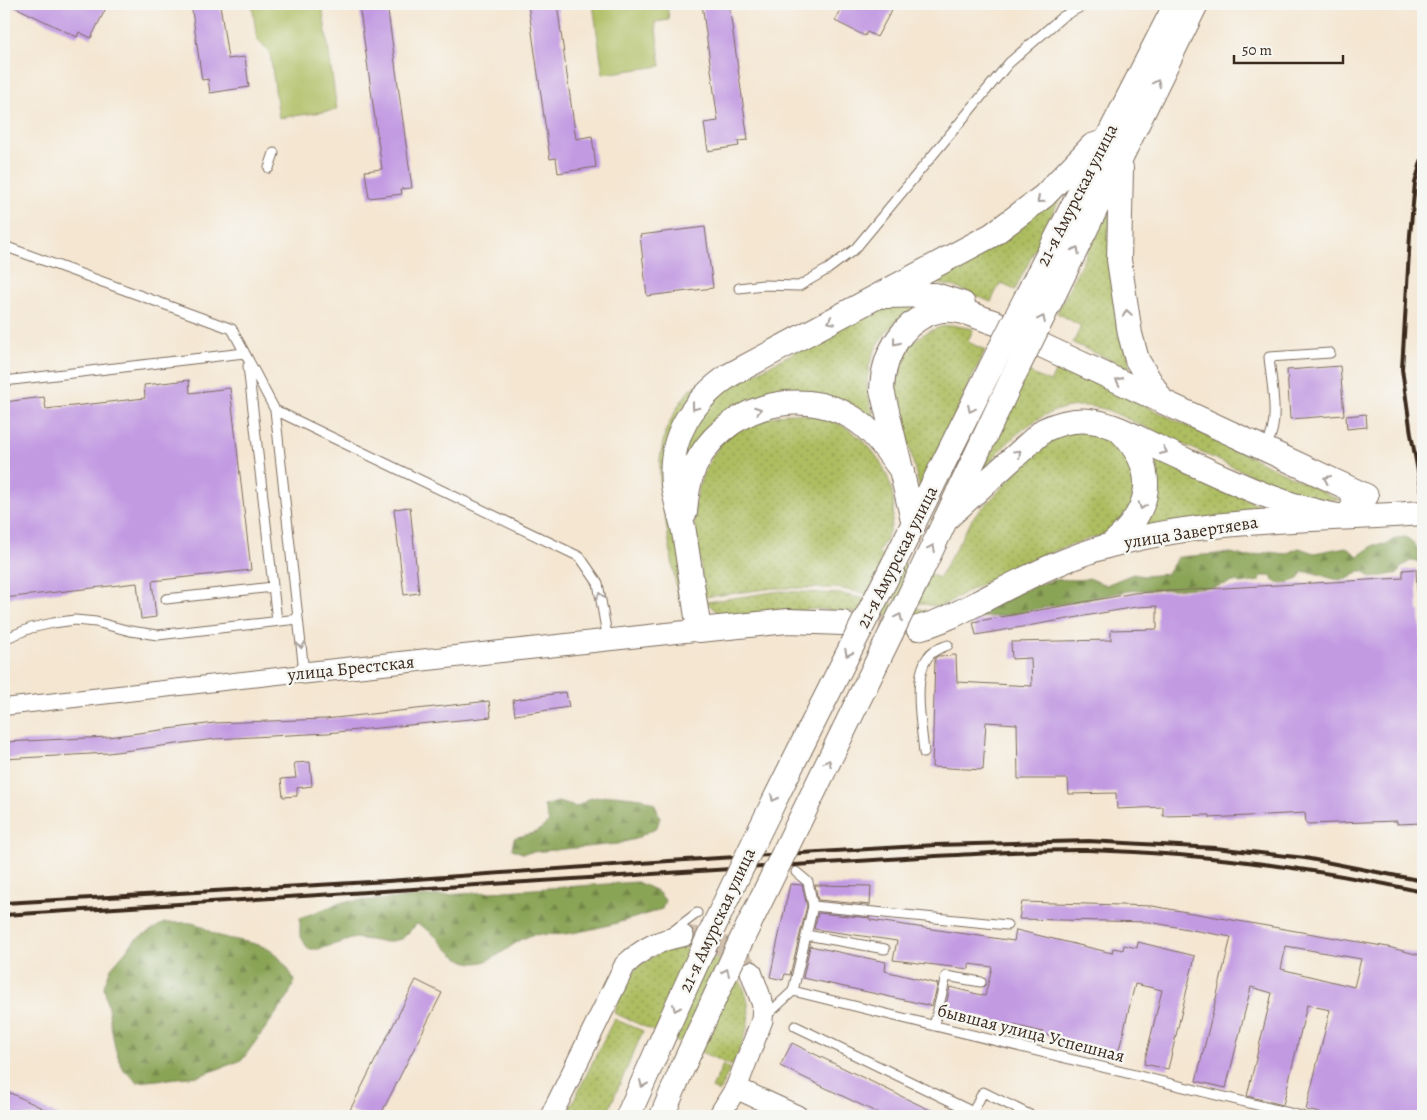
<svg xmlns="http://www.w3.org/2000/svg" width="1427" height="1120" viewBox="0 0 1427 1120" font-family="Alegreya,serif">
<defs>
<pattern id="grass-dots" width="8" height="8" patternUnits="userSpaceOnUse" patternTransform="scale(1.25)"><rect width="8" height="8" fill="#adbd60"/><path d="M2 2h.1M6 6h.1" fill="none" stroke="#8e9a4f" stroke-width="1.8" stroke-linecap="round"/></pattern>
<pattern id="forest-firs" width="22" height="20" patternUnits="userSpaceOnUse" patternTransform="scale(1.25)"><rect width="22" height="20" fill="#8aa456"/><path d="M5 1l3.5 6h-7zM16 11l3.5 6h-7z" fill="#728647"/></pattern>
</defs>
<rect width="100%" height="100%" fill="#f6f6f2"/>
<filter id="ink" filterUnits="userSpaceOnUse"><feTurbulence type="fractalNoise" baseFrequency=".02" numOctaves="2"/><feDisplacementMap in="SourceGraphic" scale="10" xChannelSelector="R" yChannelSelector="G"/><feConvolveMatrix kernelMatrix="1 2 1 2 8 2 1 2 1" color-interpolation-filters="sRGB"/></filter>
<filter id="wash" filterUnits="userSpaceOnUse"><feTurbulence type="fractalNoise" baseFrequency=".0096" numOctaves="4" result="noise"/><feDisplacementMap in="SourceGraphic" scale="20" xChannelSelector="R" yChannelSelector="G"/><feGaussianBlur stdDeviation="1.12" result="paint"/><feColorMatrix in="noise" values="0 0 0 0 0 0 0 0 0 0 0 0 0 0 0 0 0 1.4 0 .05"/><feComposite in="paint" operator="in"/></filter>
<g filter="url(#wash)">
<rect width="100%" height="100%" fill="#f4e6d1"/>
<path fill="url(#grass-dots)" stroke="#74743f" d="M1065 189 1015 290 1000 283 991 302 952 286 927 282Z
M1108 209 1130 369 1073 343 1081 326 1057 313Z
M923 304C891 321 867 347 867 386 868 399 873 412 876 424L780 397 680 476 684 445 716 394 881 306Z
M952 325 973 329 968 342 985 350 924 482 919 486 895 390C890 355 920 328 952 325Z
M1059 364 1340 500 1320 499 1288 492 1110 411C1058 392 1016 430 985 468L983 467 1028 372 1050 382Z
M703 382 683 410 682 598H678L660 486V459L665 432 678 406 690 389Z
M790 413C805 414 818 416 832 421 870 435 901 480 892 522 890 533 883 543 878 553L939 578 972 519 1042 446C1101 395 1177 489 1105 534 1047 551 992 576 940 607L837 588H774L705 597 694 521C694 490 707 454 732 434 748 422 771 417 790 413Z
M1149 455 1277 513 1140 532Z
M780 591 840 594 926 610 922 617 916 618 819 609 729 616 717 612 706 602Z
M674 946C716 946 755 978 748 1023 746 1038 738 1052 732 1066L614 1013C628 971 634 965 674 946Z
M614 1019 643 1031 606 1116H566Z
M723 1065 730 1069 719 1092 712 1088Z"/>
<path fill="url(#forest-firs)" stroke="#62673a" d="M1405 537C1416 542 1420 551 1419 562L1410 561 1401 567 1398 573 1372 578 1364 571H1359C1339 591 1323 570 1302 572L1299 579C1290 583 1282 584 1273 581L1272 576H1261L1260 581 1241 584 1237 581 1215 587 1128 591 1002 616 974 618C1000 603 1024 587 1054 580 1066 578 1077 582 1089 578L1106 585 1133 574 1143 576 1167 574 1178 557 1231 553 1247 557 1269 552 1285 554 1299 548 1314 553 1346 547 1358 556 1374 545 1388 544 1396 538Z
M615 795 641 798 654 803 660 817 657 827 635 839 617 844 522 853 512 849 514 838 537 832 549 822 544 806 558 802 576 807 591 798Z
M637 882 657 891 665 900 662 909C629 920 599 929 565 934 554 936 537 932 527 937 507 945 489 970 465 961 445 953 437 931 417 924L402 939 386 942 355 938 319 949H308L300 935V918L343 902Z
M164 923C174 923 190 921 199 925 206 928 212 934 219 936 259 946 273 940 295 981L286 1000 242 1060 199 1076 137 1082 122 1068 115 1048 104 986 111 968 136 939Z"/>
<path fill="#adbd60" stroke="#74743f" d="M252 4H322L337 110 279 118 270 53 257 40Z
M593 4H667L669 20 655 22 661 66 603 74Z"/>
<g id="blocks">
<path fill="#c29ae2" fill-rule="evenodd" d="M9 4H108L91 38 79 32 77 37Z
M191 4H220L228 59 245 57 249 87 210 93 208 79 202 80Z
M359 4H387L412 188 401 189 402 194 369 198 365 171 382 169Z
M528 4H557L576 139 592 136 596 167 558 173 556 158 550 159Z
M702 4H729L748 140 738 141 739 146 708 151 704 123 718 121Z
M844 4H895L877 37 867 32 865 36 835 21Z
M705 227 713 288 647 296 640 235Z
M1340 366 1344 415 1290 419 1287 370Z
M189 380 190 393 230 388 251 570 152 581 156 617 141 619 137 583 4 598V402L44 397 46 409 145 398 144 385Z
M1366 414 1367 427 1347 429 1346 416Z
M410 507 419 593 404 595 394 509Z
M1416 569 1418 611H1420L1423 703V823L1397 824V821L1306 824 1305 813 1210 818V815L1163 816V807L1117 809 1116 793 1069 794 1068 779H1018L1017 724 986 722 983 770 932 767 935 658 938 656 956 655 957 682 1032 686 1031 658 1012 659 1011 642 1111 640V630L1157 629V606L1136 607 976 635 973 622 1134 593 1403 578V570Z
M566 692 569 707 515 715 513 700Z
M489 701 491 717 327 733 215 739 108 753 4 759V742L108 737 214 723 326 719Z
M310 762 312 786 297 788V796L283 797 281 779 296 778 294 763Z
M790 884 802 885 807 906 790 975 785 974 783 980 770 977Z
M815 885 871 886 870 905 818 900Z
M1022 902 1152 906 1388 947 1423 956V1100L1419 1116H1334L1306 1110 1330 1010 1307 1005 1283 1105 1247 1096 1272 993 1251 987 1226 1088 1196 1081 1231 937 1149 922 1019 919ZM1286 946 1361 959 1354 987 1281 969Z
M818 913 870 918V920L1014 941 1016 930 1112 953 1113 948 1123 950 1124 945 1137 948 1138 942 1195 956 1168 1069 1144 1064 1162 990 1135 984 1118 1054 1042 1034 1043 1032 945 1009 950 987 985 996 992 967 969 964V969L893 960 897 941 814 929Z
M810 946 886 962 885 971 938 984 932 1006 803 978Z
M416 980 442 993 380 1116H364L350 1110Z
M792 1043 907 1099 943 1116H884L780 1066Z
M4 1090 59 1116H4Z"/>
</g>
</g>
<g filter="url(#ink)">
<use href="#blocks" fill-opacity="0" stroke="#7c6c5d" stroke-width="1"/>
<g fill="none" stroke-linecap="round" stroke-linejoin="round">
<path stroke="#cfc0ad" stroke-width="21" stroke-dasharray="21 11" stroke-linecap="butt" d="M683 936C712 938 734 947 751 972"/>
<path stroke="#cfc0ad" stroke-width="24" stroke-dasharray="24 12" stroke-linecap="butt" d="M843 623 891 629 913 628"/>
<g stroke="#7c6c5d" stroke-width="11">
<path id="service" d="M269 168 274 153
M4 246 232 329 275 410 304 672
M739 288 763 285 799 286 828 269 855 249 1009 63 1062 17 1086 4
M248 366 277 621
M4 381 244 353
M275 410 580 557 598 583 608 641
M1264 447C1282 428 1271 382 1269 357L1330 353
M166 599 273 587
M4 639 31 628 53 623 75 620 96 622 130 631 158 635 298 619
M924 753C922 728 912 678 928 657 932 650 941 648 948 645
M796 872 808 882 813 906
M672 932 697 913
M806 935 885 949
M793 991 813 906 1007 925
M766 1016 793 991 1302 1116
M795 1026 973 1112
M934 1026 946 976 981 982
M971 1116 983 1092 1032 1116"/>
</g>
<g stroke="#7c6c5d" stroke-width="18">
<path id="minor" d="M4 707 304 673"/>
</g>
<g stroke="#7c6c5d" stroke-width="23">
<path id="tertiary" d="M304 673 699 630
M736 1088 797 1116
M551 1116 625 965C643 948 659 940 683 936
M719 1116 736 1088 762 1020 763 1005 751 972"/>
</g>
<g stroke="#7c6c5d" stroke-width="26">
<path id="secondary" d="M1121 168 1119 260 1130 334 1137 360 1162 401
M1032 286 1176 4
M1054 294 1196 4
M886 296 935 295 963 304
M1041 345 1366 496
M685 512C686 497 688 482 694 468 721 408 798 384 853 418 874 431 888 452 902 471
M948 517 1044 430C1061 422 1077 418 1096 422 1118 426 1139 439 1159 448 1219 475 1279 507 1344 517 1355 509 1356 502 1351 490
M914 524 882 390C883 354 904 316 943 310 960 308 980 318 996 323
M1111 545C1151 511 1160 472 1121 432
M894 563 992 365
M917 580 1014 375
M843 623 788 621 699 630C694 597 689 565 684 532 681 516 675 500 673 484 668 437 693 400 730 375L992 235 1044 196 1092 146 1104 142
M918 628C946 621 967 608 993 595 1031 575 1070 556 1111 545 1214 517 1319 521 1423 513
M628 1116 657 1051
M662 1116 684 1064"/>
</g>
<use href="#service" stroke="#fff" stroke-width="9"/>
<use href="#minor" stroke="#fff" stroke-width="16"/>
<use href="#tertiary" stroke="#fff" stroke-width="21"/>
<use href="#secondary" stroke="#fff" stroke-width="24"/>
<path stroke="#3b2a1e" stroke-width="4" d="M1423 155 1415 183 1410 235 1402 369 1411 434 1423 498
M4 903 388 881 669 861 936 845 1089 841 1215 848 1305 858 1423 881
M4 915 936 856C987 854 1038 849 1088 850 1200 853 1314 868 1423 892"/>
<g stroke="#7c6c5d" stroke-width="26" stroke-linecap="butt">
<path id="secondary-bridge" d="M992 365 1032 286
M1014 375 1054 294
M657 1051C730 885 812 724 894 563
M684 1064 739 945 917 580"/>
</g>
<use href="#secondary-bridge" stroke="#fff" stroke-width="24"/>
</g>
<defs><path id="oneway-chevron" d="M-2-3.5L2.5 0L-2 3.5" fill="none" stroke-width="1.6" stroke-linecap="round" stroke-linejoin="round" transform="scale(1.25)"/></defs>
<g stroke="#a79f9a">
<use href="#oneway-chevron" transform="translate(1157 83) rotate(-64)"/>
<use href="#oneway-chevron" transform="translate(1040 200) rotate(139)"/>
<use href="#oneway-chevron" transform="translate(1076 250) rotate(-63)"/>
<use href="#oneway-chevron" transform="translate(1127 313) rotate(-99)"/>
<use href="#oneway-chevron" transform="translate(1042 319) rotate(-64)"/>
<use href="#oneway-chevron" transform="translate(831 321) rotate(152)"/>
<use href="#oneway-chevron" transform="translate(896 342) rotate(128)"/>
<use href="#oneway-chevron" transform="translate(1119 381) rotate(-155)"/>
<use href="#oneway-chevron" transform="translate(695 407) rotate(127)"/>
<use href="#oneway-chevron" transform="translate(971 409) rotate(116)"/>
<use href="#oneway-chevron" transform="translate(758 410) rotate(-20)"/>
<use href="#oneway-chevron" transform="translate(1164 451) rotate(24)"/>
<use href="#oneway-chevron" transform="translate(1018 453) rotate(-43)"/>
<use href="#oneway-chevron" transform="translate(1327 479) rotate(-155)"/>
<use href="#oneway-chevron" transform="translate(1142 506) rotate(109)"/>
<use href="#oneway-chevron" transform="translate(932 548) rotate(-64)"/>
<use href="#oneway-chevron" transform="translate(600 596) rotate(-101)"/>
<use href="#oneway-chevron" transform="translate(899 617) rotate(-64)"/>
<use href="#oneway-chevron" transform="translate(301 645) rotate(84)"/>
<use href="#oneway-chevron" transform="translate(848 653) rotate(117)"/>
<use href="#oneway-chevron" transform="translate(828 763) rotate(-64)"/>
<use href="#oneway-chevron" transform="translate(774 798) rotate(117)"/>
<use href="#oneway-chevron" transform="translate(726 972) rotate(-66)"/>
<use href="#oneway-chevron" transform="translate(676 1008) rotate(114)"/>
<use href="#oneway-chevron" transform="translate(643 1084) rotate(114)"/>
</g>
</g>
<g text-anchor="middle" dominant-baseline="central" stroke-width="5" stroke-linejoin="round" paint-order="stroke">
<g font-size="18" fill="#3b2a1e" stroke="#f6f6f2">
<text transform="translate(1077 195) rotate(-63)">21-я Амурская улица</text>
<text transform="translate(1191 532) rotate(-9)">улица Завертяева</text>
<text transform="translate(897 557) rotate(-63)">21-я Амурская улица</text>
<text transform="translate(351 668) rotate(-6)">улица Брестская</text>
<text transform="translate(717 920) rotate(-65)">21-я Амурская улица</text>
<text transform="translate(1031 1033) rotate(14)">бывшая улица Успешная</text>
</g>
</g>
<rect width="1427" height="1120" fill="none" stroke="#f6f6f2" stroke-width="20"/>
<path d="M1234 55v8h109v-8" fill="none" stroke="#3b2a1e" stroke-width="2.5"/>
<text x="1242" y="55" font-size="15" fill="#3b2a1e" stroke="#f6f6f2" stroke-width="4" paint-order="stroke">50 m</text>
</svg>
